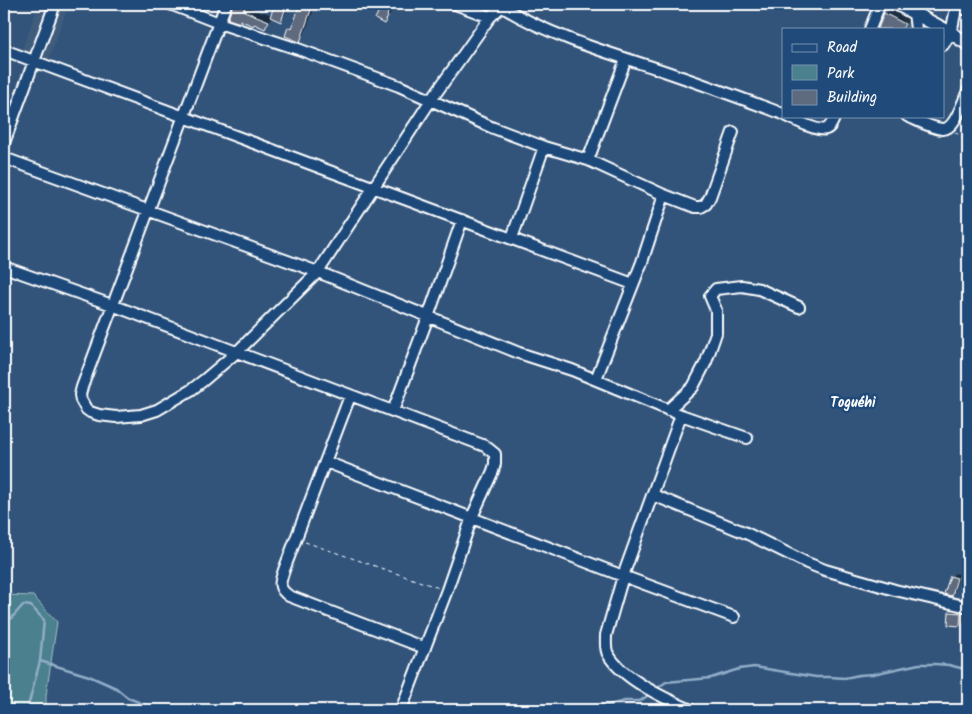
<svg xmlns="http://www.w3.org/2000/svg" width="972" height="714" viewBox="0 0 972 714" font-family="Kalam,sans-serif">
<rect width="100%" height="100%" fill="#32547b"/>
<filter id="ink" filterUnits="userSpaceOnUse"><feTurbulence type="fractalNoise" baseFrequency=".02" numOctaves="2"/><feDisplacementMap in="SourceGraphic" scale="10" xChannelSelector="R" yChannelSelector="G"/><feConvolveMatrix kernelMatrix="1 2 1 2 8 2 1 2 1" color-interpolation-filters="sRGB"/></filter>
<g filter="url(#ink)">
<path fill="#3f5b7c" d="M39 4H69L48 62 21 52Z
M906 10 935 29H899Z"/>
<path fill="#4b808e" stroke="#a5c0c6" d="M4 595 33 596 57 622 46 695V710H4Z"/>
<path fill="#0007" d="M235 4H249L248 6 262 13 264 12 272 15 276 4H289L285 15 280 20 272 17 269 23 265 28 241 19 239 21 230 18Z
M302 4H316L304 35 300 40 289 28 295 23Z
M383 4H393L390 12 391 13 384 23 381 11Z
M890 9 909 19 903 29H879L885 14Z
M968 561V575L965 579 959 577 955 591 951 595V577L955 573 961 575 965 564Z
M954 609H964V621L960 625 950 624 951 612Z"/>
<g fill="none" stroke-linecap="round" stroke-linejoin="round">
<path stroke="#91adc8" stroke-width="2.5" d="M4 623 9 621 23 605 31 606 44 620 40 661 27 710
M40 661 89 676 116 688 128 698 141 703 155 710
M656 689 666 682 711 678 739 669 754 667 816 677H830L845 678 859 675 873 674 919 664H935L949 665 968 670
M574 710 609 705 625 701H640L650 694"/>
</g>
<path fill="#5e6b7e" stroke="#fff" d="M233 4H246L244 11 269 21 265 29 254 24 253 26 240 20V23L228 19Z
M275 4H287L281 22 270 17Z
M300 4H313L300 42 285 36 288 27 292 28Z
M382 4H391L387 16 388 17 384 24 375 19Z
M884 13 905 24 902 29H878Z
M967 554 968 572 965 580 959 578Z
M950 576 957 578 952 596 944 594Z
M949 612 961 613 960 626 948 625Z"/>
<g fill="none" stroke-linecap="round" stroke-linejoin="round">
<g stroke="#fff" stroke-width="14">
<path id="minor" d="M170 4 219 23 298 49 399 86 491 127 544 147 588 160 664 195 695 207H701L706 204 710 197 733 132
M226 4 82 387 80 395 81 400 86 409 90 412 99 415 116 417 141 415 157 410 191 390 204 380 237 352 318 272 431 100 490 17 504 4
M455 4 490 17
M501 6C548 35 602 51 655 68 694 81 732 95 770 109L783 114
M956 7 968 10
M914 13 916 29
M870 29 880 4
M943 45 951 33 957 4
M4 50 633 284
M787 116C795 120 818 132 826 129 831 127 833 121 835 116
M907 116C917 120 931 128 942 129 955 130 963 101 968 91
M4 143 55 4
M4 158 318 272 519 353 572 370 681 415 747 438
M588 160 626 59
M512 238 544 147
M4 267 112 305 485 446 495 454V464L493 471 472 517 447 590 401 710
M596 379 642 262 664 195
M350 396 284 570C280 582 277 588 289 596L425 648
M668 410 693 387 706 362 716 333V310L710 296 716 289 742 286 759 289 799 307
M393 411 428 317 462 220
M681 415 623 576 606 635C606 642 605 649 608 654 622 679 666 699 691 710
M326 462 623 576 734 617
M653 495 746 533 807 563 825 570 895 590 968 607"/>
</g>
<g stroke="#fff" stroke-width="16">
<path id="major" d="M897 4 951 33 968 44"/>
</g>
<path stroke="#fff" stroke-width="1" stroke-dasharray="4 4" stroke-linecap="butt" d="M955 132 968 141
M305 542 439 588"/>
<use href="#minor" stroke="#1f4a7a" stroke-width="10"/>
<use href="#major" stroke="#1f4a7a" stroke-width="12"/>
</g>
</g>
<g text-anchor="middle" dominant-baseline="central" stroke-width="5" stroke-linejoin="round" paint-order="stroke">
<g font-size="14" font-weight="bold" fill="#fff" stroke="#1f4a7a">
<text x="853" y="403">Toguéhi</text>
</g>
</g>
<rect width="972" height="714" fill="none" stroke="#1f4a7a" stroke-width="20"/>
<rect x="10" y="10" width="952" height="694" fill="none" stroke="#fff" stroke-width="2" filter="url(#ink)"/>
<rect x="782" y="28" width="162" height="90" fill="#1f4a7a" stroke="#7992af"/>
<rect x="792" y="44" width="25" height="8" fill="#1f4a7a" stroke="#7992af"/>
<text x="827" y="52" font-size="15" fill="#ffffff">Road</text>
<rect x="792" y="65" width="25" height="15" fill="#4b808e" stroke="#7992af"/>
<text x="827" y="78" font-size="15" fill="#ffffff">Park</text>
<rect x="792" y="90" width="25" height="15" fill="#5e6b7e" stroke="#7992af"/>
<text x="827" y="102" font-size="15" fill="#ffffff">Building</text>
</svg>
